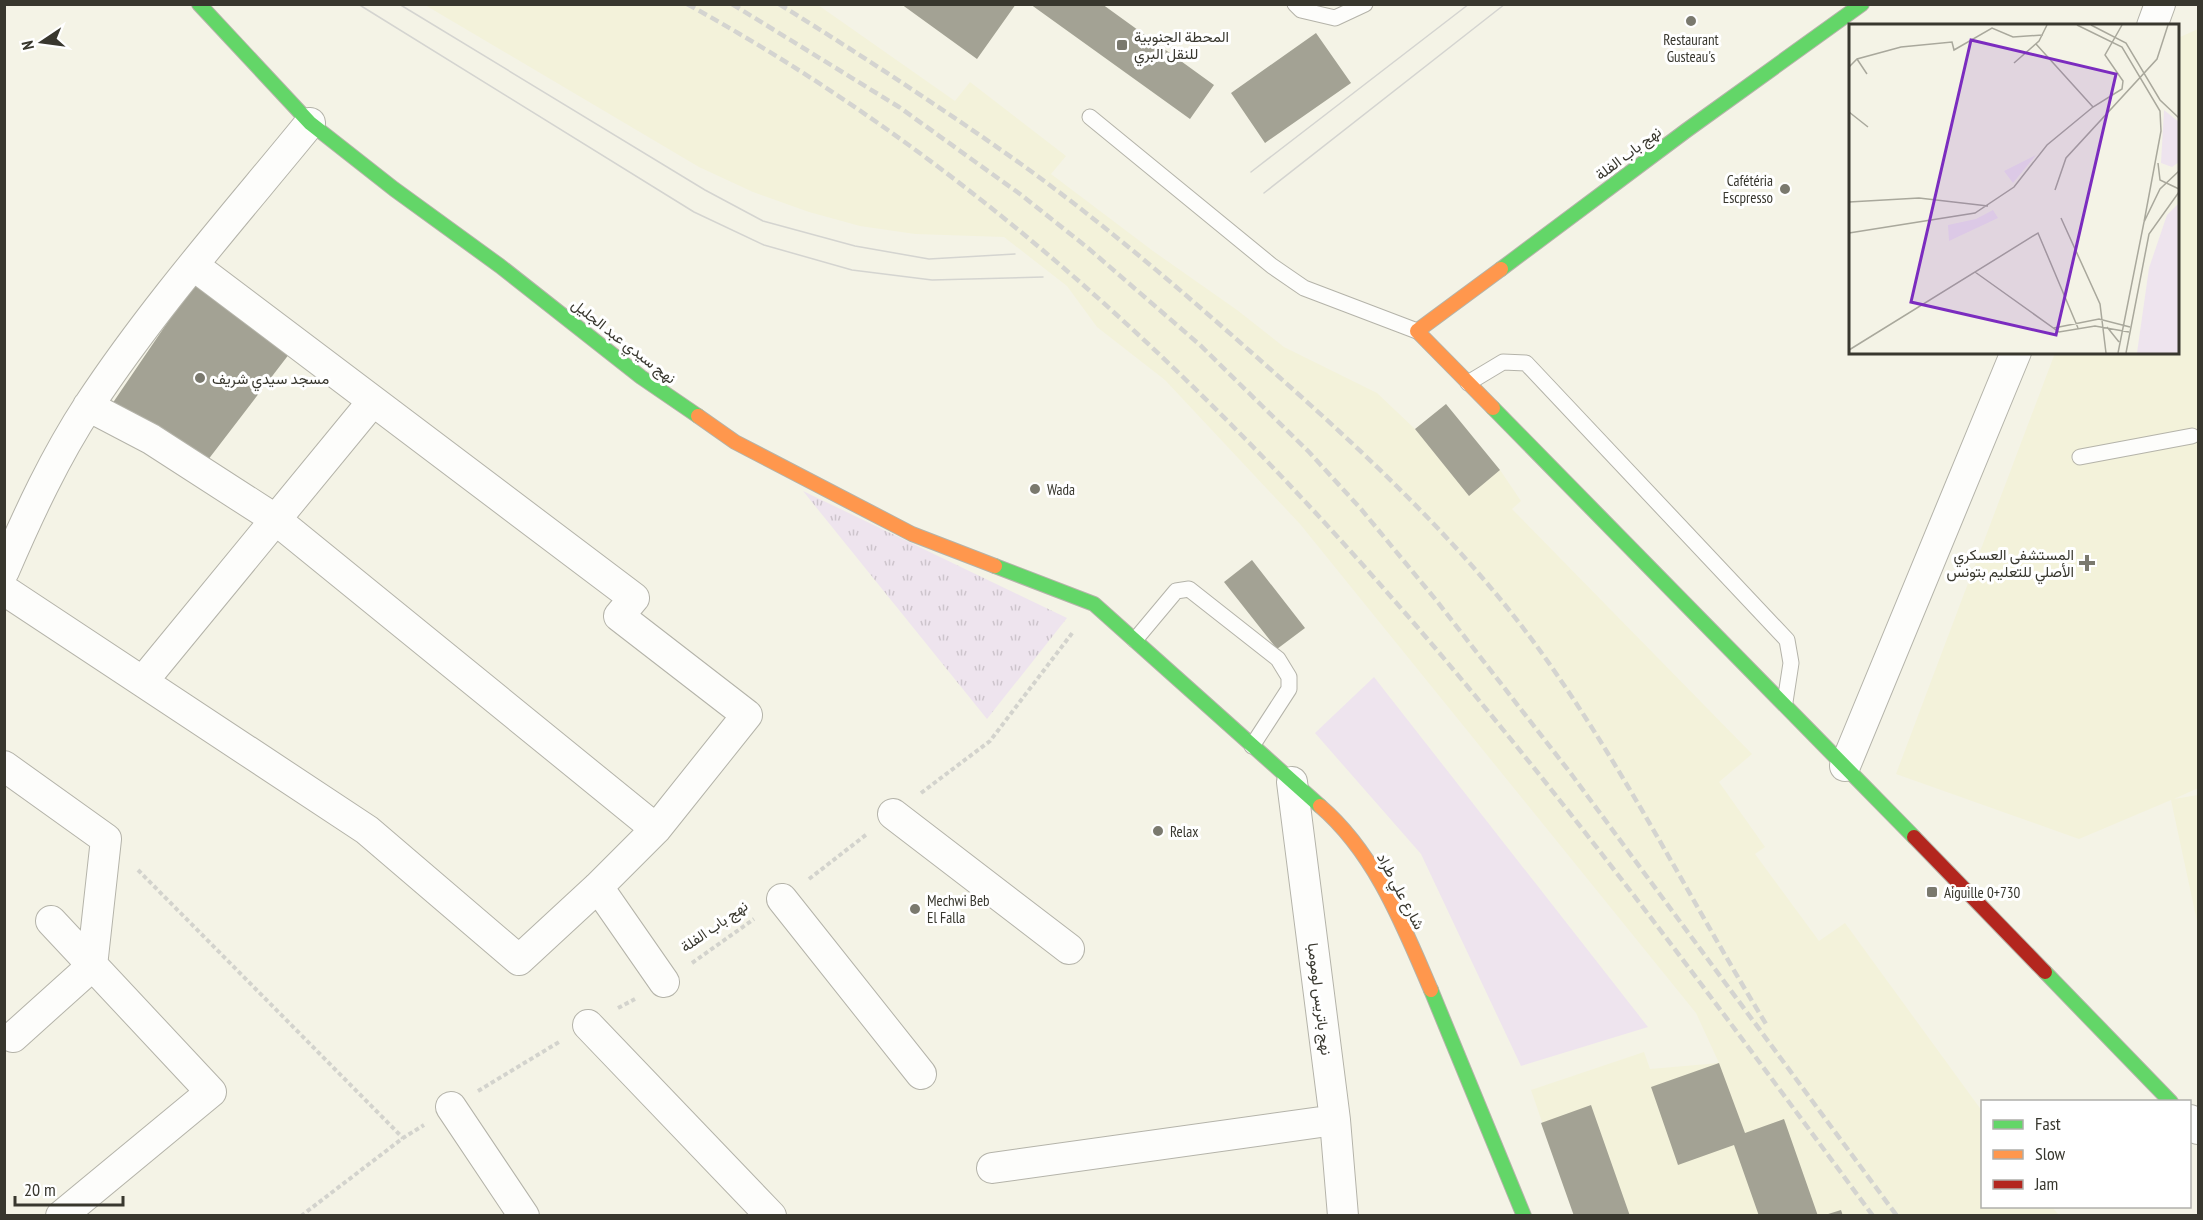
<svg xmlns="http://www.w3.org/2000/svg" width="2203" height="1220" viewBox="0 0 2203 1220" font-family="'PT Sans Narrow',Vazirmatn,sans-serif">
<defs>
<pattern id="grass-tufts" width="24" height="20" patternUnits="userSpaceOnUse" patternTransform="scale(1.5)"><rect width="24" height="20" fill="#eee4ee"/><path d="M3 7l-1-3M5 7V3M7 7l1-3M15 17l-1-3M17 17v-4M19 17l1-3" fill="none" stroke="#cdc4cc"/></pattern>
</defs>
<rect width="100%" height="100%" fill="#f4f3e6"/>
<path fill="#f3f2da" d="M425 5H818L955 101 970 82 1066 156 1051 174 1153 251 1237 310 1284 347 1377 393 1415 429 1469 495 1500 470 1521 501 1512 509 1752 754 1719 782 1765 847 1755 854 1819 941 1845 923 1982 1111V1206L2052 1207 2059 1215H1574L1531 1090 1644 1052 1650 1069 1719 1063 1696 1013 1300 524 1165 380 1097 327 1067 286 1004 237 915 234 860 226 809 212 753 192 699 167Z
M2198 29V788L2174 799 2198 795V926L2171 800 2079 839 1896 774 2055 353 2178 352V38Z"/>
<path fill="url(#grass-tufts)" d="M803 491 1067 618 987 719Z"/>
<path fill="#eee4ee" d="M1374 677 1648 1027 1521 1066 1421 854 1315 733Z"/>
<path fill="#a3a294" d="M901 4H1016L977 59Z
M1030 4H1102L1214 85 1190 119Z
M1316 33 1351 83 1265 143 1231 93Z
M197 279 293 349 201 469 110 407Z
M1446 404 1500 470 1469 496 1415 429Z
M1252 560 1305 628 1277 649 1224 582Z
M1719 1063 1745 1133 1784 1119 1818 1216H1759L1734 1145 1678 1165 1651 1087Z
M1591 1105 1630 1216H1574L1541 1123Z
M1841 1210 1843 1216H1825V1215Z"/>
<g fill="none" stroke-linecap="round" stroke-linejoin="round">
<g stroke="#b4b3a9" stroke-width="17">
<path id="lane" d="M1295 4 1301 10 1335 18 1365 4
M1090 117 1272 266 1304 288 1417 331
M1468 383 1503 362 1526 363 1787 640 1791 663 1785 702
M2080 457 2192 436
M1135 640 1176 591 1189 589 1278 659 1289 677V689L1252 746"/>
</g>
<g stroke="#b4b3a9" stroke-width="32">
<path id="street" d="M2152 26 2160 4
M88 406 151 439 275 519 656 829
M4 571C29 513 55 457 89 405 155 305 235 215 310 123
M4 590 367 830 519 960 598 887 656 829 747 715 619 616 634 598 193 265
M143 681 373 401
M4 766 106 839 92 966 13 1037
M1845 766 2016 352
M1292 782 1335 1120 1343 1216
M893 814 1069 949
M598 887 664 982
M782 899 921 1074
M51 921 211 1092 61 1216
M588 1025 771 1216
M451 1107 524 1216
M2190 1120 2198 1129
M992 1168 1335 1120"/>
</g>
<g stroke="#b4b3a9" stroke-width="16">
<path id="fast" d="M199 4 310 123 394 189 500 266 641 377 698 416
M1501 269 1687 130 1862 4
M1493 408 1914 837
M995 566 1094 604 1320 806
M2045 972 2171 1102
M1431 990 1524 1216"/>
</g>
<g stroke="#b4b3a9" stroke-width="16">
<path id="slow" d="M1493 408 1417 331 1501 269
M698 416 735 442 912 534 995 566
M1320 806C1375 853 1403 925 1431 990"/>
</g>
<g stroke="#b4b3a9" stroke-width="16">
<path id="jam" d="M1914 837 2045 972"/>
</g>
<path stroke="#d3d3cd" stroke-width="4" stroke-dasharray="4.5 3" stroke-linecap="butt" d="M921 793 990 741 1073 632
M138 870 403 1138
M809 879 867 834
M692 963 754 919
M618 1008 635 999
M478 1091 559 1042
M301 1216 403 1138 424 1125"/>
<use href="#lane" stroke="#fdfdfb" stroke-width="15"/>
<use href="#street" stroke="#fdfdfb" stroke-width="30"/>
<use href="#fast" stroke="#63d668" stroke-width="14"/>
<use href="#slow" stroke="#ff974d" stroke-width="14"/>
<use href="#jam" stroke="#b3261e" stroke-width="14"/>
<path stroke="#d4d4d0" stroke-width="1.5" d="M358 4 694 212 764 245 852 270 932 280 1043 277
M399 4 705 190 763 221 855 246 929 259 1015 254
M1251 172 1469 4
M1264 193 1505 4"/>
<path stroke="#d4d4d0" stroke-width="4.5" stroke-dasharray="9 4.5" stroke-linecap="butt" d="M687 4C1192 281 1538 762 1873 1216
M732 4 899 107 1020 194 1088 248 1200 345 1309 452 1361 509 1436 600 1572 775 1897 1216
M779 4C861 55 942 108 1021 164 1110 228 1196 303 1278 376 1375 462 1471 553 1546 659 1628 775 1692 903 1766 1024"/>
</g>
<g fill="#7a796e" stroke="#fff" stroke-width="2">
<circle cx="1691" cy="21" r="6"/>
<rect x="1116" y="39" width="12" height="12" rx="3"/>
<circle cx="1785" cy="189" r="6"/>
<circle cx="200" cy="378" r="6"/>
<circle cx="1035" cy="489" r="6"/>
<path d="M2084 554h6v6h6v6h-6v6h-6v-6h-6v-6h6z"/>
<circle cx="1158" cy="831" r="6"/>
<rect x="1926" y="886" width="12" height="12" rx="3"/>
<circle cx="915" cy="909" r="6"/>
</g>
<g text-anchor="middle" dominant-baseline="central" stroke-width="6" stroke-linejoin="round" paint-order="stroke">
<g font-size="15" fill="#38372e" stroke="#fff" text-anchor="start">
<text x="1134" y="36">المحطة الجنوبية<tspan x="1134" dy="17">للنقل البري</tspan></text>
<text x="1691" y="39" text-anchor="middle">Restaurant<tspan x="1691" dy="17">Gusteau's</tspan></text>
<text x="1773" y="180" text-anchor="end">Cafétéria<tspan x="1773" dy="17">Escpresso</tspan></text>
<text x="212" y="378">مسجد سيدي شريف</text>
<text x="1047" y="489">Wada</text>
<text x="2074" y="554" text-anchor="end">المستشفى العسكري<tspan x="2074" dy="17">الأصلي للتعليم بتونس</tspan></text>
<text x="1170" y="831">Relax</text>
<text x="1944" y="892">Aiguille 0+730</text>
<text x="927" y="900">Mechwi Beb<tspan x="927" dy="17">El Falla</tspan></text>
</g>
<g font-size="15" fill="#38372e" stroke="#fff">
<text transform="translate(1628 153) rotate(-37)">نهج باب الفلة</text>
<text transform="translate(624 341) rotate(38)">نهج سيدي عبد الجليل</text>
<text transform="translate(1401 891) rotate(62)">شارع علي طراد</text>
<text transform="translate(714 926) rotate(-35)">نهج باب الفلة</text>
<text transform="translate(1320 999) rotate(83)">نهج باتريس لومومبا</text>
</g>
</g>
<g transform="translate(1849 24)">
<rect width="330" height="330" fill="#f4f3e6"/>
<path d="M315 86 330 98V138L323 143 312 139ZM187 131 164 159 155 147Z" fill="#eee4ee"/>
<path d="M330 179V329H288L300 244 318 191Z" fill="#eee4ee"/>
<path d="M144 186 149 194 100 217 99 201 127 195Z" fill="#eee4ee"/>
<path fill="none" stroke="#a9a89c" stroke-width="1.5" d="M228 1 273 23 311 87 312 107 295 198M242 1 277 19 311 76 330 94M187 20 244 83M8 35 18 50M165 39 190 17 198 1M0 43 8 35 52 23 103 18 105 26 143 4 164 13 194 11M0 88 19 103M309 139 311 156 330 165M206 166 217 134 308 35 319 1M0 178 70 174 139 182M212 194 251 280 257 329M0 209 126 189 165 163 198 121 244 83 273 65 274 57 256 31 273 1M126 248 210 308 246 302 280 308M258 303 270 318M205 304 250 295 281 303M0 326 189 209 229 304M269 329 295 198 311 165 330 147M277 329 300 210 330 168"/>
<path fill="#7b2cbf" fill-opacity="0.15" stroke="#7b2cbf" stroke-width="3" d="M122 16 267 50 207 311 62 278Z"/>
<rect width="330" height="330" fill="none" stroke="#38372e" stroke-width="3"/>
</g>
<rect width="2203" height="1220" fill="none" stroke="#38372e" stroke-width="12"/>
<rect x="1981" y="1100" width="210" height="108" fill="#ffffff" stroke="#afafab" stroke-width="1.5"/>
<rect x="1993" y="1120" width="30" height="9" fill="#63d668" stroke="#afafab" stroke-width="1.5"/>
<text x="2035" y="1130" font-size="18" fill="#38372e">Fast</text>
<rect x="1993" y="1150" width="30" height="9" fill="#ff974d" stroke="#afafab" stroke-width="1.5"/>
<text x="2035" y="1160" font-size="18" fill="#38372e">Slow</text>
<rect x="1993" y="1180" width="30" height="9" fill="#b3261e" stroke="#afafab" stroke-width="1.5"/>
<text x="2035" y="1190" font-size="18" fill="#38372e">Jam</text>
<g transform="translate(42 42) rotate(257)" stroke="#ffffff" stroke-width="4.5" paint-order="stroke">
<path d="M0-4.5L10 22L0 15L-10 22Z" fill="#38372e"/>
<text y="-9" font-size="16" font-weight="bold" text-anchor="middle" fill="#38372e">N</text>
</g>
<path d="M15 1196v9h108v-9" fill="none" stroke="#38372e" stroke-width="3"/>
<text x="24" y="1196" font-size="18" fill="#38372e" stroke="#ffffff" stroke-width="4.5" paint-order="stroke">20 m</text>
</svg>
